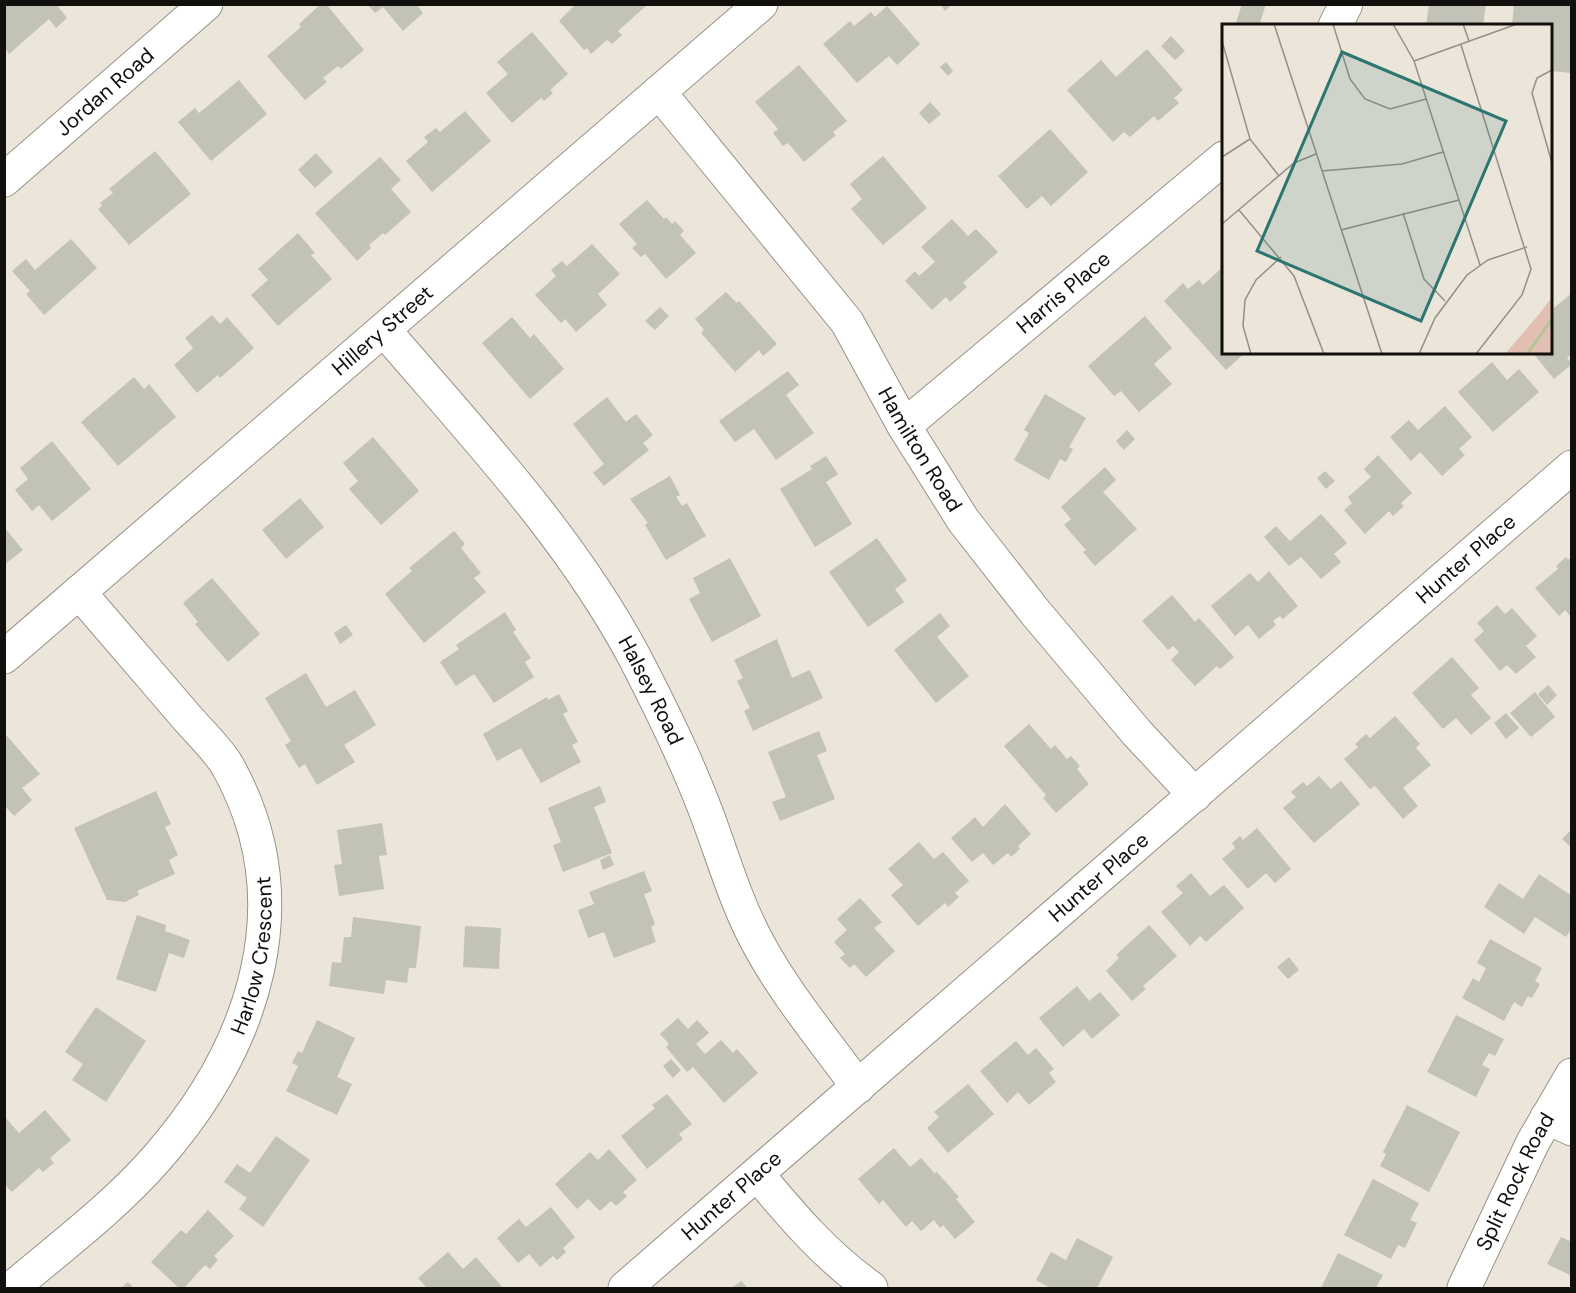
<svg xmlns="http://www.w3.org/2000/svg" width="1576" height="1293" viewBox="0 0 1576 1293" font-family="'DM Sans',sans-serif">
<rect width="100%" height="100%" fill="#ebe5da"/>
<path fill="#c2c2b7" d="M5 4H56L67 18 56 28 49 19 9 54 5 48Z
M321 4H326L364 50 341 69 338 66 323 78 327 82 305 100 267 56 301 27 299 24Z
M367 4H416L423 13 403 31 383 7 375 13Z
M576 4H648L618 31 622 35 612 44 607 40 591 54 587 48 584 50 559 21Z
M940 4H952L945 11Z
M1242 4H1266L1259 26H1235Z
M1429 4H1486L1483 26H1426Z
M1514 4H1572V73L1550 71V26H1512Z
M887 6 920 44 897 65 889 56 857 83 823 44 850 21 854 26 871 12 875 17Z
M532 32 568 74 550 90 553 93 544 101 541 98 512 123 486 93 508 74 497 62Z
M1171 36 1185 51 1175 60 1161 46Z
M1147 49 1183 90 1174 98 1179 103 1158 121 1154 116 1130 137 1124 132 1113 142 1067 90 1101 60 1116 77Z
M946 62 953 71 948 76 940 67Z
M799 65 847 121 833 132 836 135 804 162 788 143 783 146 773 133 778 129 755 102Z
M239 80 267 114 211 161 178 122 195 108 199 113Z
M930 102 941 114 929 124 919 113Z
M465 111 491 141 432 192 406 161 428 142 424 137 436 128 440 132Z
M1050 129 1088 172 1051 206 1042 196 1027 209 998 176Z
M155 151 191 194 129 245 98 209 102 206 100 203 113 193 109 189Z
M316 153 333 172 315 188 298 170Z
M883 156 927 208 883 245 851 209 862 199 850 184Z
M380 157 401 180 391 189 411 212 385 235 383 233 369 245 371 248 357 261 315 213Z
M647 200 664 219 666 217 672 224 675 221 684 231 680 235 696 253 666 279 645 254 641 257 632 248 637 244 619 224Z
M952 219 968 236 976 229 998 252 963 283 967 287 950 302 946 297 932 310 905 281 915 271 919 276 935 262 921 247Z
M298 233 315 253 311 255 332 279 278 326 251 295 268 280 258 269Z
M71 239 97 268 44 315 26 294 30 291 12 271 26 259 35 270Z
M592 244 620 274 598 294 607 305 576 332 565 319 561 323 535 295 556 276 551 270 562 261 567 266Z
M1224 266V352H1246L1226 370 1164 301 1183 283 1188 289 1199 280 1203 285Z
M726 292 737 303 739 301 777 344 763 356 759 350 735 372 701 333 704 330 695 319Z
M1572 293V354L1567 358 1572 364 1554 379 1532 352H1550V311Z
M660 307 669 316 655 330 645 321Z
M212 315 220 324 227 317 254 348 220 378 218 375 197 393 174 365 193 348 185 338Z
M1145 316 1172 348 1154 364 1172 384 1139 412 1121 391 1114 396 1088 366Z
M512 317 530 338 534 334 564 369 530 399 482 343Z
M1492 362 1507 380 1519 369 1539 392 1493 432 1458 392Z
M788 371 799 385 786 395 814 433 776 460 754 429 735 442 719 421Z
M134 377 144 389 149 384 176 417 118 466 81 422Z
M1045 394 1086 418 1069 447 1073 449 1066 462 1060 459 1049 480 1014 460 1029 433 1024 430Z
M607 397 626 422 636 414 653 435 643 443 649 450 604 486 593 473 604 464 573 424Z
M1445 406 1472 437 1459 449 1465 455 1442 476 1420 452 1411 461 1390 437 1409 420 1418 430Z
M1127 430 1135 439 1124 450 1116 441Z
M373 437 419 491 381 525 349 489 358 481 343 463Z
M52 441 91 489 52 521 39 505 32 511 15 490 28 479 20 468Z
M1378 455 1412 493 1401 503 1404 506 1393 516 1389 511 1365 534 1344 510 1352 503 1348 497 1371 477 1364 469Z
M826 456 838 474 826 482 852 524 815 547 780 489 812 469 810 466Z
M1105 467 1116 480 1103 492 1137 529 1095 566 1083 552 1086 550 1064 525 1071 519 1061 507Z
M1325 471 1335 481 1326 489 1317 478Z
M670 476 680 495 676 497 682 506 687 503 706 536 666 560 645 525 648 523 630 499Z
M300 498 324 527 286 559 262 530Z
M1321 514 1347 543 1334 554 1341 562 1321 579 1301 557 1289 566 1264 537 1276 526 1290 541Z
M4 527 23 550 4 565Z
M454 531 465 544 461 548 481 573 474 578 486 592 424 643 385 594 412 571 409 568Z
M877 538 907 580 895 589 904 602 868 627 829 572Z
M1566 557 1568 560 1572 557V618L1565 610 1559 616 1535 588 1558 569 1556 566Z
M730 558 761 616 712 642 689 599 700 593 693 578Z
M1269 571 1298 606 1283 619 1280 616 1273 621 1276 625 1259 639 1248 625 1235 636 1211 606 1250 573 1258 582Z
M212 578 260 634 228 662 195 624 198 622 183 603Z
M1172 595 1195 622 1199 618 1234 657 1220 669 1217 666 1195 686 1171 660 1179 652 1173 646 1168 650 1142 621Z
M1497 605 1505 614 1512 608 1537 636 1526 646 1536 657 1516 674 1507 665 1500 671 1474 640 1484 631 1477 623Z
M505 612 516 630 513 632 531 658 525 662 534 677 494 703 474 674 456 686 440 662 459 649 456 645Z
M940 613 950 626 937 637 969 676 936 703 894 650Z
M346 625 353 635 340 644 334 633Z
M777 639 792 678 810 670 823 698 753 731 744 711 750 708 737 681 743 678 734 660Z
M1452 657 1479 688 1471 695 1491 718 1471 735 1456 718 1443 729 1412 693Z
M306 673 326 707 355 690 376 725 344 745 355 762 317 785 305 764 299 768 285 745 291 741 265 698Z
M1548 685 1557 695 1547 705 1538 694Z
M1535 692 1555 717 1531 737 1510 713Z
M559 694 568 711 563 714 578 742 572 745 581 762 541 783 521 748 497 761 483 734 547 697 548 700Z
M1506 713 1519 728 1506 739 1494 723Z
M1395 716 1420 744 1416 748 1431 765 1403 788 1418 806 1403 819 1375 786 1370 789 1344 759 1358 747 1355 744 1366 734 1370 738Z
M1029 724 1051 749 1055 745 1067 759 1071 756 1080 766 1077 769 1089 784 1056 813 1043 798 1046 795 1004 746Z
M819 731 827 751 817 755 835 799 780 821 772 802 786 797 768 752Z
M7 736 40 774 22 788 32 800 14 816 4 805V738Z
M1319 776 1331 789 1341 781 1360 804 1314 843 1283 808 1296 797 1291 792 1303 782 1307 786Z
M600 786 606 802 594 807 612 853 563 872 553 845 561 842 548 808Z
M156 791 171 824 165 827 178 855 169 860 175 874 137 891 139 895 125 902 107 900 74 828Z
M1005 804 1031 834 1018 846 1020 849 1011 857 1008 853 993 865 983 853 972 862 951 838 975 817 983 827Z
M382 823 387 855 379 856 384 889 339 896 334 865 342 864 337 830Z
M1257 828 1291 869 1275 883 1266 873 1248 889 1222 859 1235 848 1232 843 1240 836 1243 840Z
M1572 829V848L1562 839Z
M919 842 934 859 943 852 969 881 955 893 959 897 948 907 945 903 918 926 891 895 903 885 888 869Z
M610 855 614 865 603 870 600 860Z
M644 871 652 891 644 894 655 924 651 927 656 942 614 958 604 932 588 938 578 910 594 904 589 892Z
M1191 873 1210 896 1224 885 1244 908 1206 942 1200 936 1190 946 1161 912 1183 893 1176 886Z
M1539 874 1572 896V928L1566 937 1535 917 1524 934 1484 907 1499 883 1523 899Z
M860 898 882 922 874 928 895 951 866 977 854 964 850 968 840 958 845 954 834 942 847 930 837 919Z
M137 915 166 925 165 931 190 940 184 958 169 953 156 992 116 979Z
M353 917 421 926 416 968H409L407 983 386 980 384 994 329 986 332 962 341 963 344 937H351Z
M1149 925 1177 956 1143 986 1146 989 1132 1001 1106 971 1119 958 1116 955Z
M465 926 501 928 499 969 463 967Z
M1490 939 1542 968 1535 981 1540 984 1532 998 1528 996 1522 1007 1514 1002 1504 1021 1462 998 1473 978 1479 982 1486 968 1477 963Z
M1289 957 1299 970 1288 979 1277 967Z
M1077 986 1089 1001 1100 992 1120 1015 1092 1039 1084 1029 1063 1047 1039 1018Z
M96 1007 146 1041 106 1102 72 1080 83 1064 65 1052Z
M1456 1015 1504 1039 1495 1056 1489 1053 1482 1065 1490 1069 1476 1097 1427 1072Z
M678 1018 688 1029 697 1020 709 1033 696 1044 705 1054 721 1040 733 1053 737 1049 758 1073 724 1103 693 1067 687 1072 666 1047 669 1044 660 1034Z
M317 1020 355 1038 337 1077 352 1084 337 1115 286 1091 298 1066 292 1063 298 1051 302 1053Z
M1016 1041 1028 1055 1036 1048 1054 1069 1049 1073 1056 1082 1029 1105 1018 1092 1007 1103 980 1071Z
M671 1059 681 1070 673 1078 663 1066Z
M968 1084 994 1114 948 1153 927 1128 939 1117 934 1112Z
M667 1094 692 1124 679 1134 683 1139 647 1169 621 1136 655 1108 652 1105Z
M1407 1105 1460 1132 1429 1192 1380 1166 1386 1154 1383 1152Z
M45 1110 71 1140 50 1158 54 1163 43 1172 39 1168 12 1192 4 1184V1116L19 1133Z
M276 1136 310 1160 263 1227 239 1209 247 1198 224 1182 237 1164 250 1173Z
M894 1148 910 1167 921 1158 935 1174 936 1171 959 1197 956 1199 975 1222 955 1239 943 1225 940 1228 934 1220 921 1231 912 1221 906 1227 883 1200 879 1204 858 1179Z
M609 1149 637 1180 623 1192 627 1196 616 1206 611 1201 600 1211 588 1199 577 1209 555 1184 590 1152 598 1160Z
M1373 1179 1419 1203 1410 1220 1417 1223 1405 1248 1398 1245 1391 1259 1344 1235Z
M551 1207 575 1237 563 1248 566 1252 557 1260 553 1256 540 1267 529 1254 518 1263 497 1238 519 1219 526 1227Z
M208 1210 234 1236 214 1256 218 1260 210 1269 205 1265 184 1288H179L151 1262 181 1230 186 1234Z
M1561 1237 1572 1242V1276L1547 1264Z
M1077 1238 1113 1257 1097 1288H1050L1036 1280 1051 1252 1066 1260Z
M448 1252 463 1269 476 1257 503 1288H427L418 1278Z
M1338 1253 1383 1275 1376 1288H1321Z
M741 1281 748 1288H732Z
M128 1282 134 1288H121Z"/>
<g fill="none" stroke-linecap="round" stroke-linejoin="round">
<g stroke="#979288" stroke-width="35">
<g id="minor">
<path d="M1335 26 1346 4"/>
<path id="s1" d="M659 92 847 322 904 426 963 520 1035 612 1137 733 1195 795"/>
<path id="s2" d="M4 180 206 4"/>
<path id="s3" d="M384 330C473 434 570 536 635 658 664 714 692 771 713 831 727 870 739 909 759 945 786 995 824 1040 858 1087"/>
<path id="s4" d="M904 426 1224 158"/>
<path id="s5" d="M4 657 761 4"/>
<path d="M1547 1117 1572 1129"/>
<path d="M757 1174C793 1217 825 1255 871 1288"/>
<path id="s6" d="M12 1288C62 1246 115 1206 157 1158 254 1047 304 901 227 765 216 747 197 730 183 713 149 673 114 633 79 592"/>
<path id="s7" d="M625 1288 1572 467"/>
<path id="s8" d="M1464 1288 1533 1142 1572 1075"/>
</g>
</g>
<use href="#minor" stroke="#fff" stroke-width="33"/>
</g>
<g text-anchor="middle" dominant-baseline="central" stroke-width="6" stroke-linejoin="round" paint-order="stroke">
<g font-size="21" fill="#12100d" stroke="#f8f2e8">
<text stroke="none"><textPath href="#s2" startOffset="134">Jordan Road</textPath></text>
<text stroke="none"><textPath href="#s4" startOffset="208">Harris Place</textPath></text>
<text stroke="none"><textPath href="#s5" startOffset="500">Hillery Street</textPath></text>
<text stroke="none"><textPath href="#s1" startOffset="444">Hamilton Road</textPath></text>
<text stroke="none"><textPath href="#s7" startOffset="1113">Hunter Place</textPath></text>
<text stroke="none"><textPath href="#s3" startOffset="450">Halsey Road</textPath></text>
<text stroke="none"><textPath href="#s7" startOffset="627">Hunter Place</textPath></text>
<text stroke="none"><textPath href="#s6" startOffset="424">Harlow Crescent</textPath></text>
<text stroke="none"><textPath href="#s8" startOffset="118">Split Rock Road</textPath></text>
<text stroke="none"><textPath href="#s7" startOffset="141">Hunter Place</textPath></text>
</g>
</g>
<g transform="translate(1222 24)">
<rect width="330" height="330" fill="#ebe5da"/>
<path d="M330 273V330H283L318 289Z" fill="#e2bfb3"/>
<path fill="none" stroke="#b2c595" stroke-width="3" d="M305 330 330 295"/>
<path fill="none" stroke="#949088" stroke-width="1.5" d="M52 0 160 330M111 0 128 55 143 75 168 85 204 75M171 0 192 37 258 241M241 0 247 17M0 17 28 115 57 152M239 21 309 245 300 271 254 330M192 37 295 0M330 46 315 54 310 69 330 139M0 133 28 115M100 147 180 140 221 128M17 186 72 252 102 330M181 189 202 255 223 277M0 200 72 139 94 130M119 206 237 176M29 330 21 302 23 276 34 256 59 233M197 330 213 294 245 251 266 236 305 223"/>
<path fill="#2c7570" fill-opacity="0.15" stroke="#2c7570" stroke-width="3" d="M120 28 284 97 199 297 35 227Z"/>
<rect width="330" height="330" fill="none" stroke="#12100d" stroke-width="3"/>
</g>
<rect width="1576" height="1293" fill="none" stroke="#12100d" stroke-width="12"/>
</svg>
